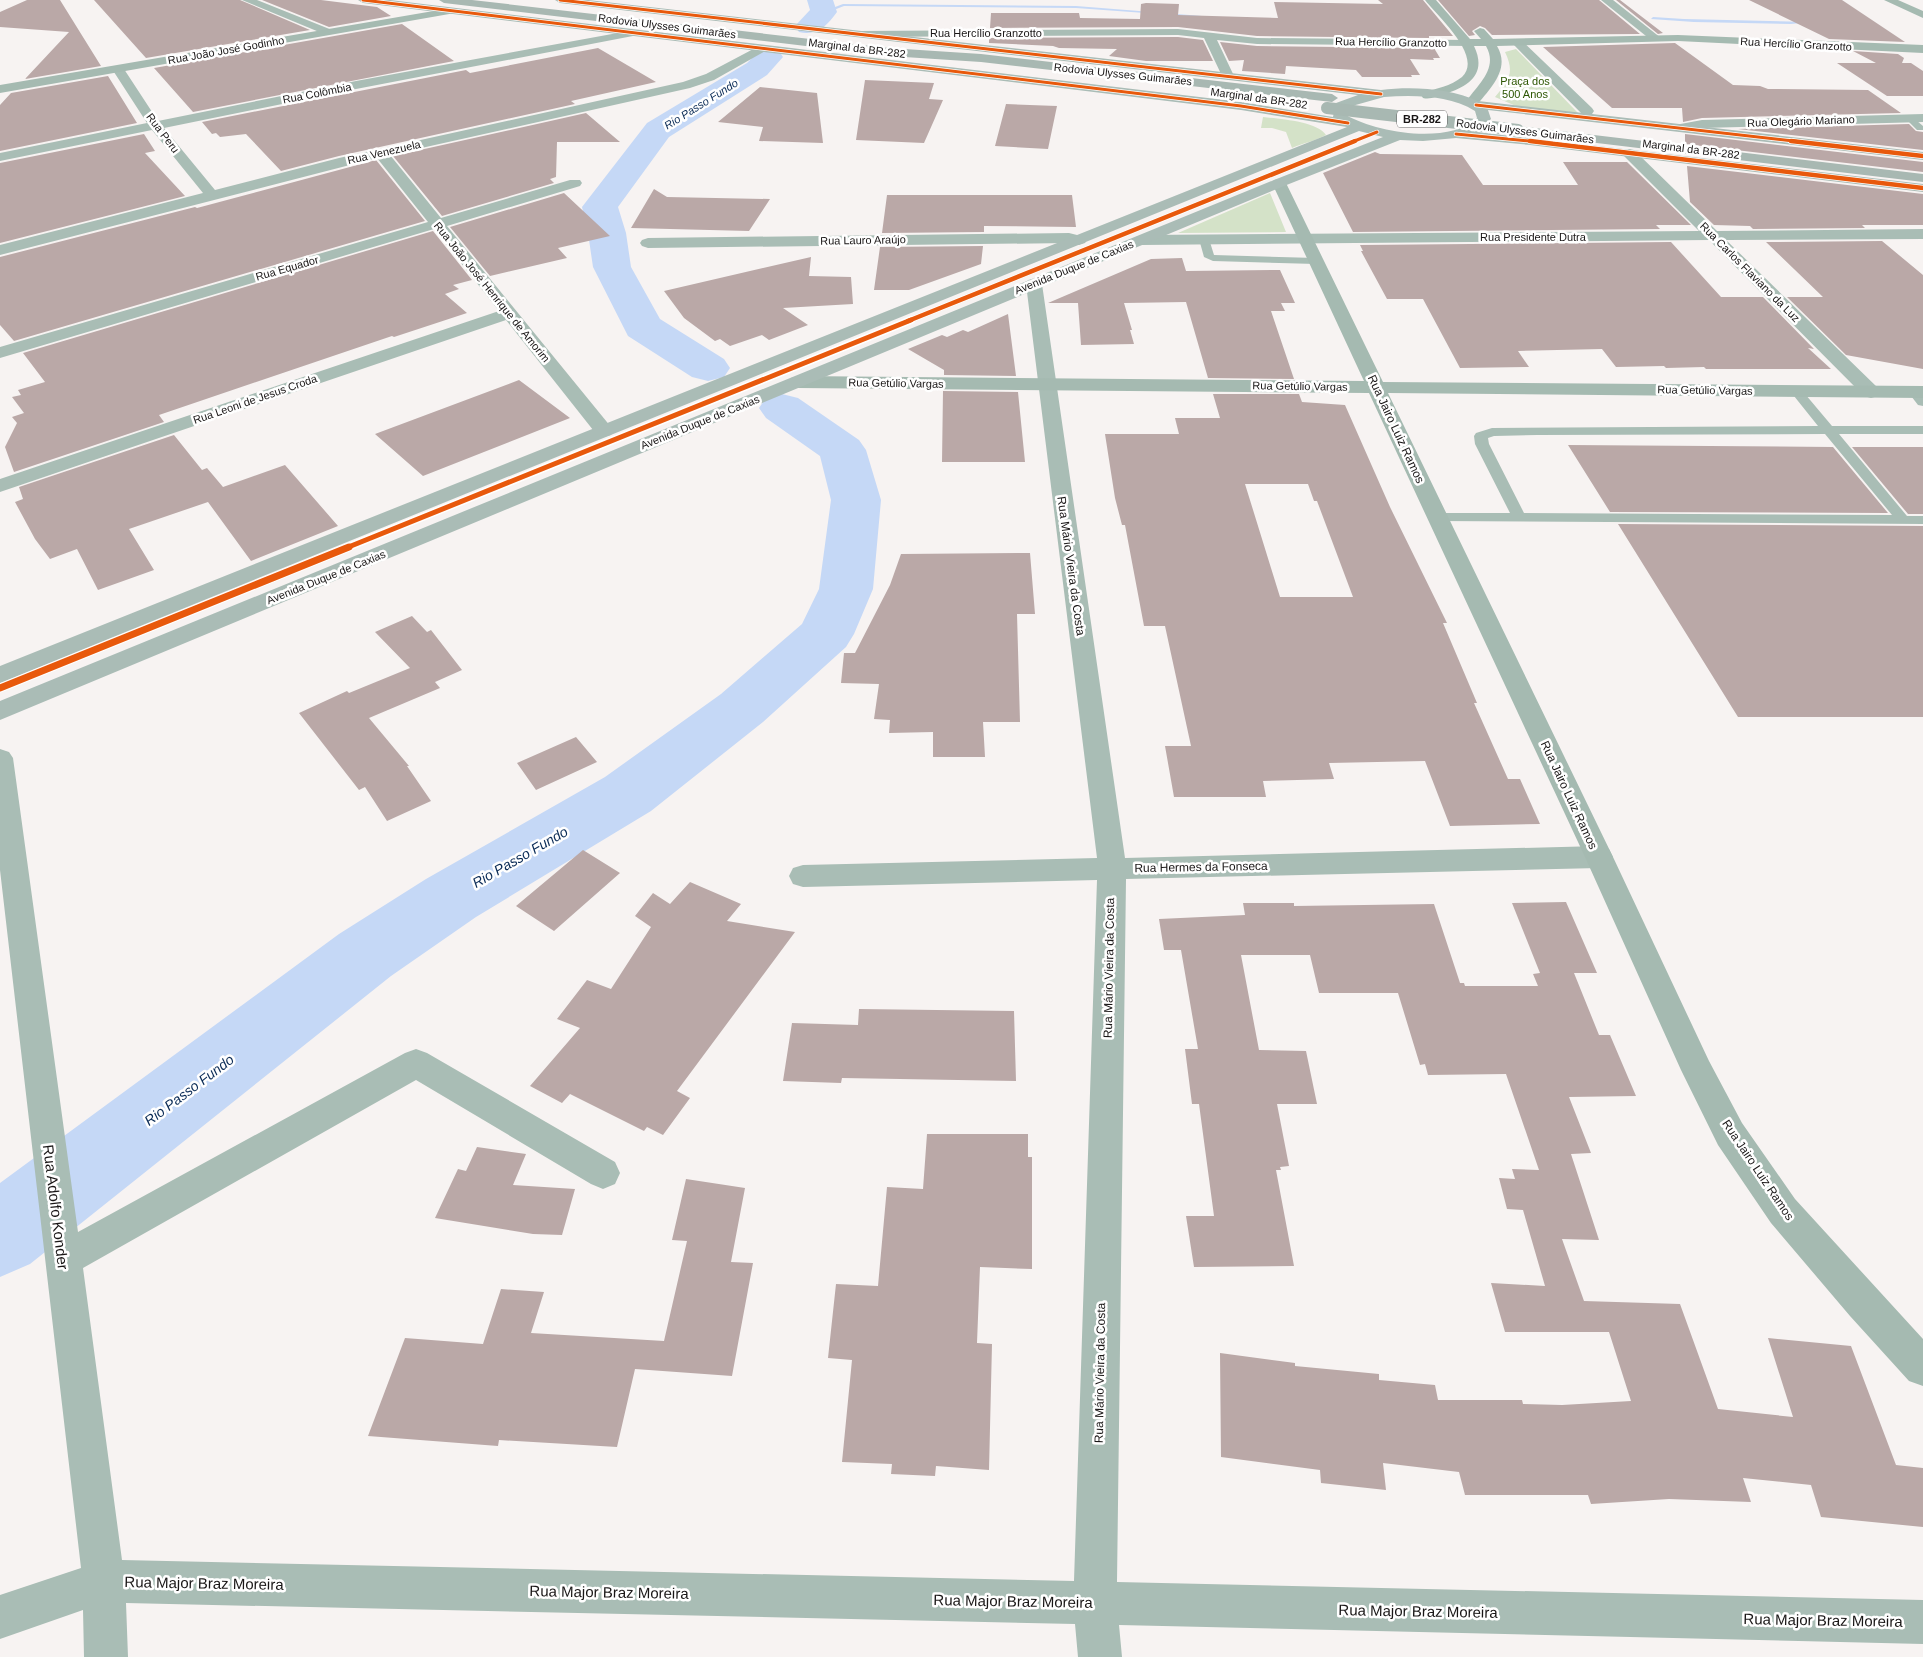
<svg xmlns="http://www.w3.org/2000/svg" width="1923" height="1657" viewBox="0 0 1923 1657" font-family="Arial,sans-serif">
<rect width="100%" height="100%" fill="#f7f3f2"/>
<path fill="#d4e2c8" d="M1516 49 1578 113 1516 106 1495 97C1509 80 1515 73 1505 52Z
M1263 117C1279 119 1317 121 1326 135 1315 141 1303 143 1292 148L1286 132 1272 128H1261Z
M1270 193 1286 232 1178 233Z"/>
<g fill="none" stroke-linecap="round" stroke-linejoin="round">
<path fill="#c5d8f6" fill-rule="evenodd" d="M843 4 1076 6 1202 16 1200 17 1076 8 844 6 826 13 822 12Z
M1653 17 1684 19 1812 22 1791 24 1694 22 1651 19Z"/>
<path fill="#c5d8f6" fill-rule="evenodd" d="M807 0H833L837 12C827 26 817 36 799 32L795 26 810 10Z
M769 48 779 51 783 57 767 75 669 137 618 207 626 233 631 267 660 319 724 359 730 368 724 377 708 381 692 377 628 336 593 267 588 233 582 207 647 123 747 63 759 51Z
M782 394 798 398 859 440 866 450 881 500 873 589 854 634 846 647 763 722 651 811 476 917 391 976 30 1264 0 1277V1183L339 934 426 879 605 777 721 694 802 624 819 589 831 500 820 456 766 418 759 408 766 398Z"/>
</g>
<path fill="#baa8a7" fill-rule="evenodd" d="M27 0H60L101 66 25 79 69 32 0 27V12Z
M94 0H240L310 30 146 58Z
M262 0H321L377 7 391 16 329 27Z
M1378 0H1423L1453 36H1429V38L1257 36 1178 27 990 28 991 13H1079L1080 18 1140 19 1141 4 1146 3 1179 4 1178 15 1278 18 1274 2 1383 4Z
M1438 0H1599L1640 34 1492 35 1485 28 1480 26 1472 31 1475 35 1469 36Z
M1616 0H1620L1663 33 1658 34Z
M1749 0H1842L1905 42 1829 39Z
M402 24 454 61 193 112 154 68Z
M1178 37 1203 40 1213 61H1146L1109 56 1117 49 1059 48 1053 46 989 43V38Z
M1220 42 1257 46 1434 48 1440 58H1433L1434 60 1410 59 1420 75H1411L1412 77H1362L1356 70 1286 66 1285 74 1242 71 1244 60 1229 61Z
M1675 43 1733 85 1760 86 1768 89 1868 90 1901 113 1702 118 1683 122 1682 108H1612L1543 47Z
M598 48 656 82 571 101 575 104 339 156 281 171 246 134 220 137 216 133 212 134 202 122 466 70 470 73Z
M1853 51 1898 54 1904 58 1902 63H1911L1923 71V96H1887L1837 63H1876Z
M108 76 137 123 0 151V105L11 93Z
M865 80 934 83 929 99 943 100 924 143 856 140Z
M760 87 817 93 823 143 759 141 763 127 718 122Z
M1006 104 1057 106 1048 149 995 146Z
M586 113 620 142H557L556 177 550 179 554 183 442 216 393 156Z
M1909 124 1916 131 1923 132V150L1738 129Z
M144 134 155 151 145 153 185 196 0 243V163Z
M1685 134 1923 162V172L1685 144Z
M1375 152 1380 154 1462 155 1483 185H1578L1563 162H1627L1691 225H1656L1660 229 1353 232 1323 173Z
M376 160 425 221 14 341 0 325V257L195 207 197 208Z
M1687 166 1923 194V225H1862L1865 228 1753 229 1750 226 1714 225 1690 202Z
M654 189 667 197 770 199 749 231 631 228Z
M564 193 610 236 558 248 567 258 490 276 450 227Z
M887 195H1072L1076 227 984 226V232L882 233Z
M433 231 472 280 453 285 459 289 445 294 467 313 394 337 392 336 159 415 164 422 14 472 5 447 17 423 12 417 24 413 12 397 21 395 18 390 45 382 23 353Z
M1882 241 1923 275V369L1846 355 1787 297H1823L1766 242Z
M1671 242 1721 297H1763L1814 349 1808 348 1831 369H1706L1704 367 1666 368 1664 366 1616 367 1602 349 1518 351 1529 367 1460 368 1423 299H1387L1361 251H1363L1360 245Z
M983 246 981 264 909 290H874L880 247Z
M811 257 809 276 851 277 853 304 783 308 808 325 769 340 762 335 730 346 720 339 715 341 684 318 664 291Z
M1182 258 1186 271 1280 270 1295 303H1281L1285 311H1271L1294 379 1208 378 1186 302 1124 303 1132 330H1130L1134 344 1081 345 1078 303H1048L1151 259Z
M1008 314 1016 376 944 375V370L908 349 942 335 947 337 963 330 968 332Z
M519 380 570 418 423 476 375 434Z
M943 391 1018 392 1025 462H942Z
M1213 394H1299L1302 402 1345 405 1390 507 1447 623H1443L1477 703H1474L1508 779H1520L1540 824 1450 826 1425 761 1329 763 1334 779 1263 781 1266 797H1174L1165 746H1191L1165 626H1144L1125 525H1122L1115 498 1105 434H1179L1175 418H1220ZM1245 484H1308L1314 501H1317L1353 597H1280Z
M174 435 202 470 207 468 223 487 285 465 338 526 251 561 208 502 129 529 154 570 98 590 77 549 50 559 35 539 15 502 23 499 19 487Z
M1568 445 1833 447 1888 513 1610 512Z
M1852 447H1923V514H1908Z
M1618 524 1923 526V717H1738Z
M1030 553 1035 614H1017L1020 722H983L985 757H933V732L889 733 890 720 874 719 879 684 841 683 844 653H855L890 585 901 554Z
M412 616 427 632 431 630 462 670 435 682 440 688 369 718 409 766H407L431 801 387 821 365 787 359 790 299 713 347 691 349 693 410 668 375 632Z
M576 737 597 762 536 790 517 763Z
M583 850 620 873 554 931 516 906Z
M690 882 741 904 727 921 795 932 677 1091 690 1098 663 1135 647 1127 644 1131 570 1094 562 1103 530 1086 580 1028 557 1019 587 980 611 989 651 927 635 916 653 893 670 904Z
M1566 902 1597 973H1574L1599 1035H1610L1636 1096 1569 1097 1591 1153 1571 1154 1599 1240 1562 1239 1584 1301 1680 1304 1718 1409 1793 1417 1768 1338 1851 1346 1896 1465 1923 1468V1527L1821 1517 1811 1485 1743 1478 1751 1502 1669 1499 1591 1504 1588 1495H1465L1459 1472 1383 1463 1386 1490 1321 1483 1320 1470 1221 1457 1220 1353 1295 1363V1366L1379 1374V1380L1435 1385 1438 1400H1522L1523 1404 1562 1405 1631 1401 1609 1332H1505L1491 1283 1545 1286 1523 1210 1507 1209 1499 1178 1515 1179 1512 1169 1539 1170 1506 1074 1428 1075 1425 1064 1420 1065 1398 993H1319L1310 955H1241L1259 1050 1306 1051 1317 1104H1277L1289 1166 1280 1167 1281 1170H1276L1294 1266 1194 1267 1186 1216H1214L1199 1104H1192L1185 1049H1198L1181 950H1164L1159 919 1245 915 1243 903H1294V906L1434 904 1460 983H1464L1465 986H1538L1533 974 1540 973 1512 903Z
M859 1009 1014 1011 1016 1081 842 1078 841 1083 783 1081 792 1023 858 1025Z
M927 1134H1028V1157H1032V1269L980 1267 977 1343 992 1344 989 1470 936 1466 935 1476 891 1474 892 1464 842 1462 852 1360 828 1358 836 1284 878 1286 887 1187 923 1189Z
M477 1147 526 1154 513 1185 575 1189 562 1235 533 1234 435 1218 458 1169 466 1171Z
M686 1179 745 1188 731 1262 753 1263 732 1376 635 1369 617 1447 499 1440 498 1446 368 1436 405 1338 483 1344 501 1289 544 1292 531 1333 664 1341 687 1241 672 1240Z"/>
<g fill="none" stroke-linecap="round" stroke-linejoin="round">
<path fill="#a9bdb5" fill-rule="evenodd" d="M1910 115 1923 126V130H1917L1907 120 1906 118Z
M1204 236 1209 239 1214 255 1316 258 1321 261 1316 264 1213 261 1204 257 1199 239Z
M1796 387 1800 388 1832 426H1923V434H1839L1907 516H1923V524L1437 521 1432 520 1430 517 1432 514 1437 513H1510L1475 444 1474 436 1476 433 1492 428 1818 426 1790 391ZM1825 434 1892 515 1524 513 1489 444 1488 438 1494 436 1537 435Z
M1914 388 1919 389 1923 394V406L1918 405 1908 392Z"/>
<path fill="#a9bdb5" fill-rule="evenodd" d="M242 0H257L332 30 334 32 328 35 324 34Z
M1601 0H1613L1661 38 1659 40H1651Z
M1178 29 1257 38 1468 40 1474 43 1468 46 1257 44 1217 40 1234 76 1228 80 1222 76 1204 38 1178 35 859 37 853 34 859 31Z
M634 30 638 31 640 33 638 35 356 89 164 128 215 190 339 158 683 82 706 74 759 46H767L769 48 767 50 714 80 690 88 390 155 441 218 570 180H580L582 183 580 186 447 226 611 427 614 431 611 435 604 437 597 435 506 320 0 492V479L499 311 434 229 0 358V347L428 222 377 158 0 255V245L203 193 152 130 0 161V153L147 123 112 69 114 66H122L158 121 356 81Z
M1517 39 1521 40 1592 108 1594 111 1592 114H1582L1513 44 1511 42 1513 40Z
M1923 114V122L1702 128 1680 132 1673 128 1675 125 1702 120Z
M1629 149 1634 150 1717 231 1923 229V239L1726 240 1878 388 1880 392 1878 396 1871 398 1864 396 1709 240 1142 245 1136 243 1134 240 1136 237 1142 235 1699 231 1624 156 1622 153Z
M1069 233 1085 237 1087 240 1085 243 1079 245 1069 243 648 248 642 246 640 243 642 240 648 238Z
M1034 279 1040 280 1042 284 1125 858 1599 846 1609 849 1613 857 1609 865 1599 868 1126 879 1117 1582 1923 1600V1644L1119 1625 1122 1657H1078L1075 1624 126 1603 128 1657H84L83 1610 0 1639V1595L81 1568 0 870V749L9 752 13 758 78 1232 405 1053 416 1049 427 1053 615 1162 620 1173 615 1184 603 1189 591 1184 416 1080 83 1268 122 1560 1074 1581 1097 880 803 887 793 884 789 876 793 868 803 865 1097 858 1026 284 1028 280Z"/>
<path fill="#a5bab1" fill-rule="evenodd" d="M1425 0H1436L1470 39H1481L1474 31 1480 28 1484 29 1493 39 1678 35 1923 45V53L1678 41 1497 46C1511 69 1490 89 1476 106L1471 107 1465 103C1477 85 1499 69 1486 46H1474C1487 73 1470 86 1445 94 1438 96 1430 100 1423 98L1421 95 1423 92C1436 89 1451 86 1462 77 1484 56 1436 15 1425 0Z
M1884 0H1898L1923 11V18Z
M451 8 455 9 456 11 455 13 0 93V85Z
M1279 179 1284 180 1286 183 1383 382 1923 386V398L1388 393 1613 857 1709 1061 1742 1123 1795 1199 1923 1339V1386L1909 1381 1850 1316 1771 1223 1718 1145 1681 1070 1585 857 1369 393 798 388 791 386 789 382 791 378 798 376 1364 381 1272 183 1274 180Z"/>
<path fill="#aabcb6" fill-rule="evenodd" d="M358 0H390L1241 102 1333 117 1336 103 1358 95 560 3 555 0H588L1381 90C1411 86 1450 88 1478 101L1923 152V160L1488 110 1491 119 1477 132 1923 184V192L1530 145 1456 138 1423 141 1400 140 1284 186 0 720V701L1274 180 1383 137 1359 131 0 683V666L1347 127 1241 110 363 3ZM1384 97C1414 95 1449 95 1475 111L1477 118C1449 145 1377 133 1346 115L1347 108 1352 106Z"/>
<path fill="#a8b8b2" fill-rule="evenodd" d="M439 0H472L889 48 981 54 1332 94 1338 98 1332 102 981 62 889 56 444 3Z
M1518 126 1923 174V182L1513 133 1511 130 1513 127Z"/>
<path stroke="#a8b8b2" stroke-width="12" d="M1327 108 1518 130"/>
<g stroke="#fff" stroke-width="4.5">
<path id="cycleway-far3" d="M363 0 1241 106 1348 123
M560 0 1381 94
M1476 105 1802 142
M1456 134 1540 142
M1352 142 1377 132"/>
</g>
<g stroke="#fff" stroke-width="6">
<path id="cycleway-far2" d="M1530 141 1923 188
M1791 141 1923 156
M908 321 1355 141"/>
</g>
<g stroke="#fff" stroke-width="8">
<path id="cycleway-far1" d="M346 548 911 320"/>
</g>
<g stroke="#fff" stroke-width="9">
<path id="cycleway" d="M0 688 349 547"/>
</g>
<use href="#cycleway-far3" stroke="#e8590c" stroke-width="3"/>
<use href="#cycleway-far2" stroke="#e8590c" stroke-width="4.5"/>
<use href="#cycleway-far1" stroke="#e8590c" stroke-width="5"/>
<use href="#cycleway" stroke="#e8590c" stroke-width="7"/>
</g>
<g text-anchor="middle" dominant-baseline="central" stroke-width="5" stroke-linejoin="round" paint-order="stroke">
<g font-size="11" fill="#191616" stroke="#fff">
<text transform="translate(667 26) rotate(7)">Rodovia Ulysses Guimarães</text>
<text x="986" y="33">Rua Hercílio Granzotto</text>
<text transform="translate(1391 42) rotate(1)">Rua Hercílio Granzotto</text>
<text transform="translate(1796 44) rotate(3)">Rua Hercílio Granzotto</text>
<text transform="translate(857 48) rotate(7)">Marginal da BR-282</text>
<text transform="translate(226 50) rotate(-10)">Rua João José Godinho</text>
<text transform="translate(1123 74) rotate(6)">Rodovia Ulysses Guimarães</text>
<text transform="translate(317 93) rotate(-11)">Rua Colômbia</text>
<text transform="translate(1259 98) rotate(8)">Marginal da BR-282</text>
<text transform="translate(1801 121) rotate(-2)">Rua Olegário Mariano</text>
<text transform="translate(1525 131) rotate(7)">Rodovia Ulysses Guimarães</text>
<text transform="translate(163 133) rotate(53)">Rua Peru</text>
<text transform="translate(1691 149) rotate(7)">Marginal da BR-282</text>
<text transform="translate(384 152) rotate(-13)">Rua Venezuela</text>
<text x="1533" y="237">Rua Presidente Dutra</text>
<text transform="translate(863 240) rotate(-1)">Rua Lauro Araújo</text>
<text transform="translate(1074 267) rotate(-22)">Avenida Duque de Caxias</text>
<text transform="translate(287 268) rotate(-16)">Rua Equador</text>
<text transform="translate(1750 272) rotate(45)">Rua Carlos Flaviano da Luz</text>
<text transform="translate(492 292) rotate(51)">Rua João José Henrique de Amorim</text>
<text transform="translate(896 383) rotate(1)">Rua Getúlio Vargas</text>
<text transform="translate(1300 386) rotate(1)">Rua Getúlio Vargas</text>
<text transform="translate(1705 390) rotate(1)">Rua Getúlio Vargas</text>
<text transform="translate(255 399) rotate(-19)">Rua Leoni de Jesus Croda</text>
<text transform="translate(700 422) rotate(-22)">Avenida Duque de Caxias</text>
<text transform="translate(326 577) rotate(-22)">Avenida Duque de Caxias</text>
</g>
<g font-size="11" fill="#2c5602" stroke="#fff">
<text x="1525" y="81">Praça dos<tspan x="1525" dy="13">500 Anos</tspan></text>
</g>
<g font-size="11" font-style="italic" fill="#0a2b56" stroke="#fff">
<text transform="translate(701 104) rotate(-32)">Rio Passo Fundo</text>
</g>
<rect fill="#fff" stroke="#5e5c5c" stroke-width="1" x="1397" y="110.5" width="50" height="17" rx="4"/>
<g font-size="11" font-weight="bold" fill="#191616">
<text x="1422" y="119">BR-282</text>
</g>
<g font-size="12" fill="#191616" stroke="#fff">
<text transform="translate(1396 429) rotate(65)">Rua Jairo Luiz Ramos</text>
<text transform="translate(1071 566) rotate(82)">Rua Mário Vieira da Costa</text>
<text transform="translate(1569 795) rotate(65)">Rua Jairo Luiz Ramos</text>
<text transform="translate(1201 867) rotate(-1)">Rua Hermes da Fonseca</text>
<text transform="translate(1109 968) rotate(-89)">Rua Mário Vieira da Costa</text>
<text transform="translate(1758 1170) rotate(56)">Rua Jairo Luiz Ramos</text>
<text transform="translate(1100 1373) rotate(-89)">Rua Mário Vieira da Costa</text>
</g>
<g font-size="14" font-style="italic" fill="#0a2b56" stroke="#fff">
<text transform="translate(520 857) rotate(-30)">Rio Passo Fundo</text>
<text transform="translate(189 1090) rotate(-37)">Rio Passo Fundo</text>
</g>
<g font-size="15" fill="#191616" stroke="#fff">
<text transform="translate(56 1207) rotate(83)">Rua Adolfo Konder</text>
<text transform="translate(204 1583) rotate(1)">Rua Major Braz Moreira</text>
<text transform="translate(609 1592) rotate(1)">Rua Major Braz Moreira</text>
<text transform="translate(1013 1601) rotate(1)">Rua Major Braz Moreira</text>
<text transform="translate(1418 1611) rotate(1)">Rua Major Braz Moreira</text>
<text transform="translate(1823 1620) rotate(1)">Rua Major Braz Moreira</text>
</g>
</g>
</svg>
